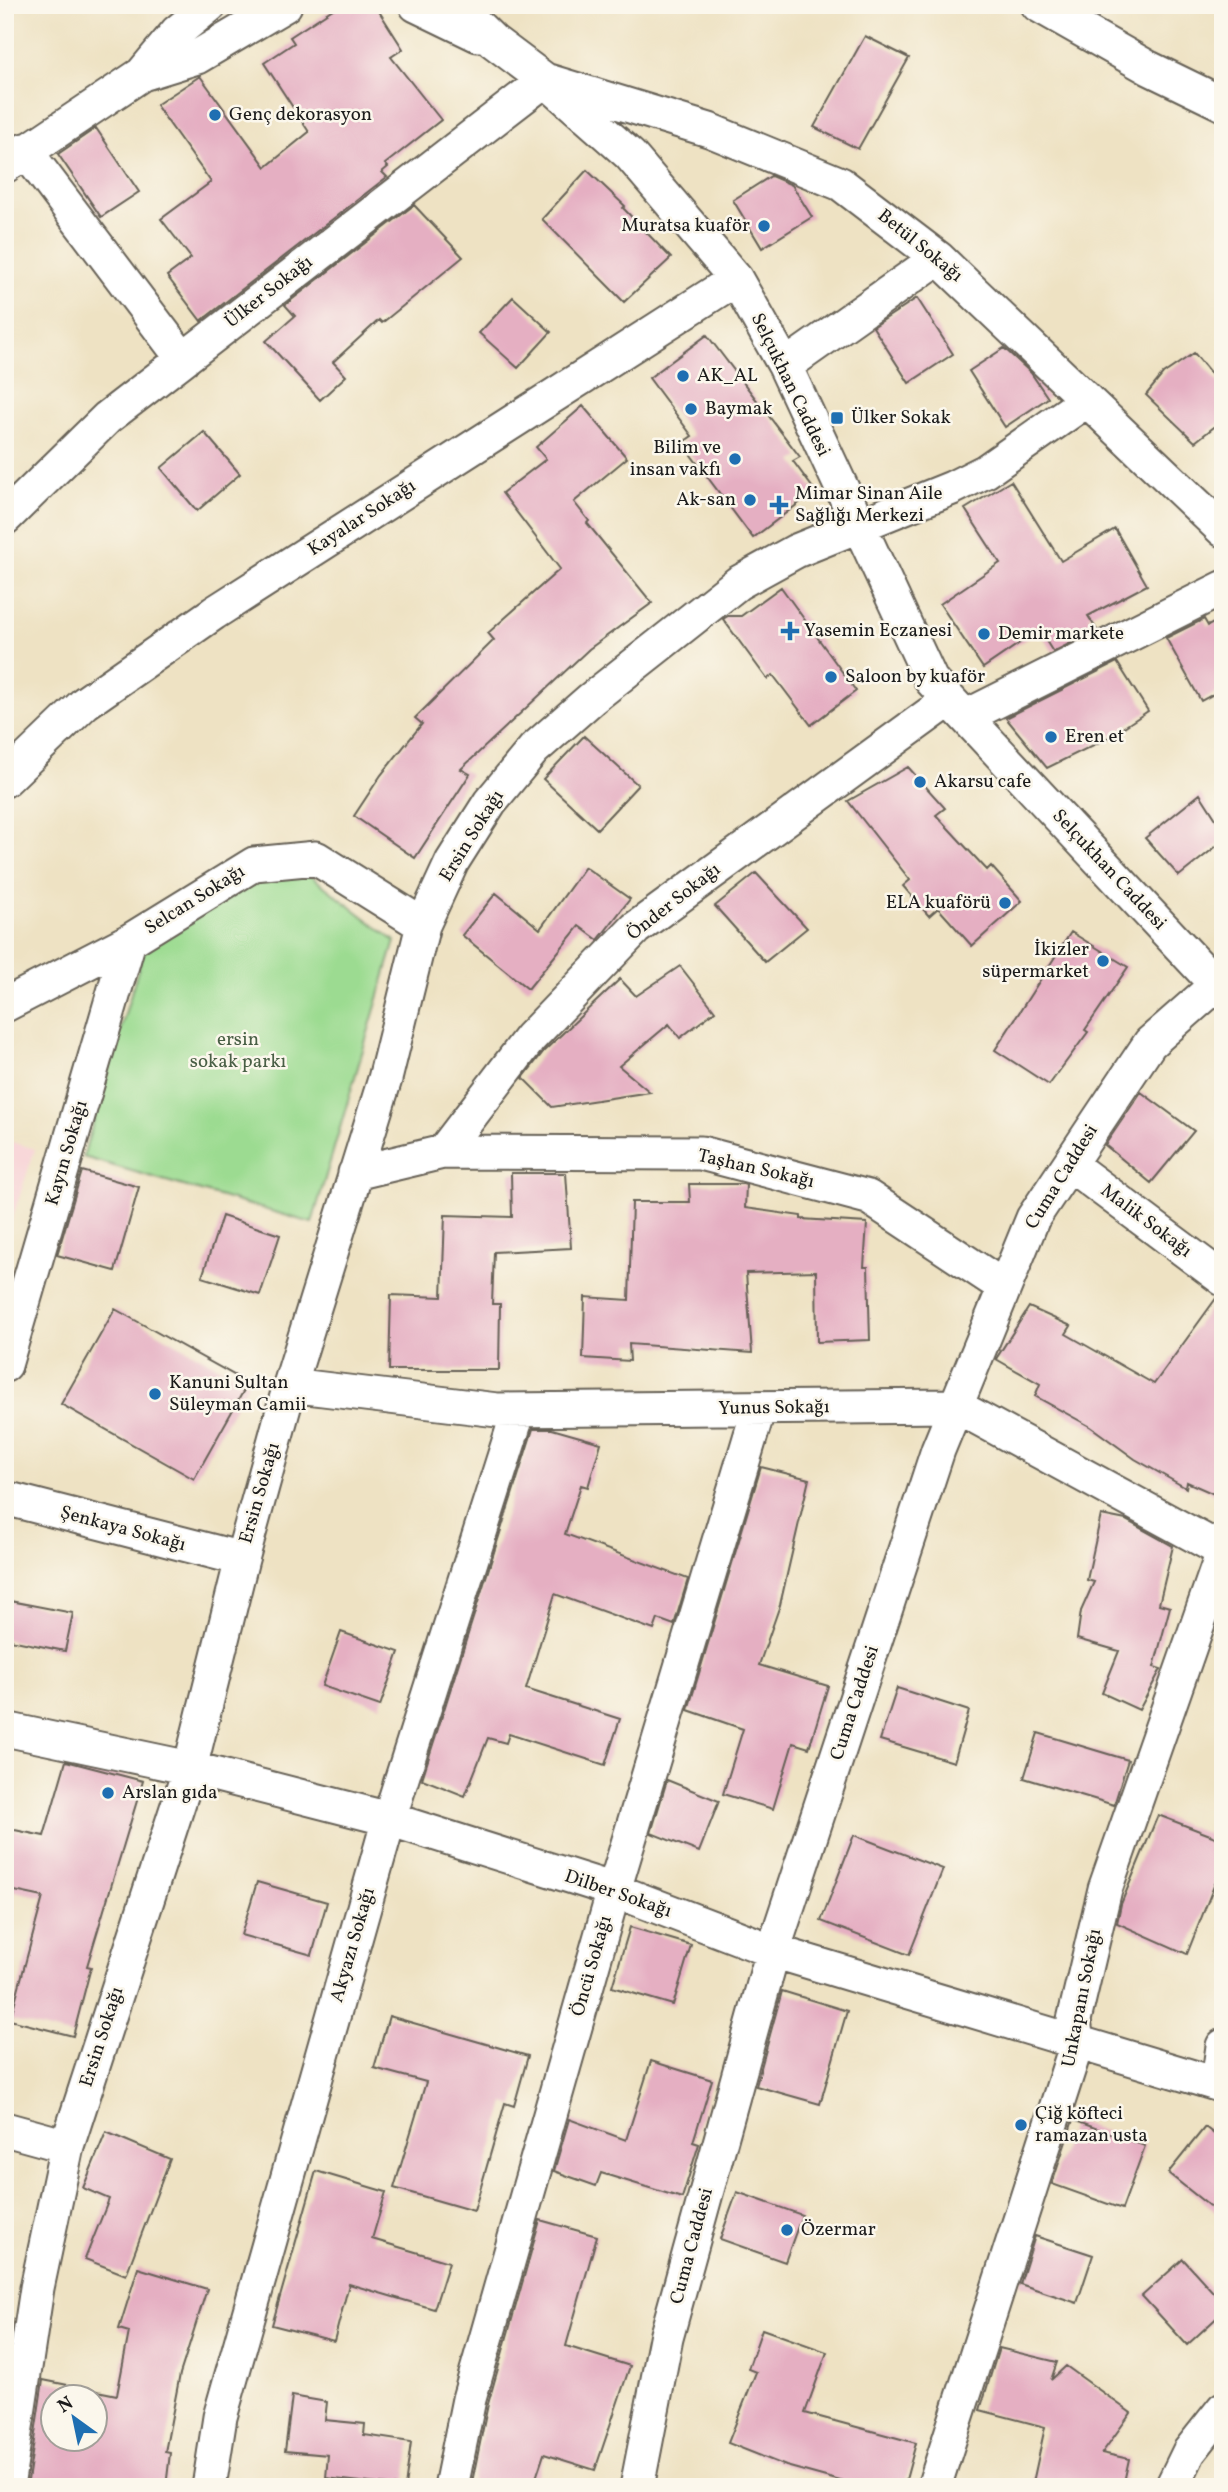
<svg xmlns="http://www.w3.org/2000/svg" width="1228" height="2492" viewBox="0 0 1228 2492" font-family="Vollkorn,serif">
<rect width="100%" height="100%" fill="#fbf7ec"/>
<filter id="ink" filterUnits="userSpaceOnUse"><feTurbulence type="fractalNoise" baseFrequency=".0143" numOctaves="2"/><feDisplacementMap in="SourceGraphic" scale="14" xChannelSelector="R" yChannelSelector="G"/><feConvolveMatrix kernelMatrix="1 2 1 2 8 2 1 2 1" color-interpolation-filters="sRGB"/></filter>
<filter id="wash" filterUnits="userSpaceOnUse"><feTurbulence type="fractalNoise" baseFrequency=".00686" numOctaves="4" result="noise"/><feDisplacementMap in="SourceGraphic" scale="28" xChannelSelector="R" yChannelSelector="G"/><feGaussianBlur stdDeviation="1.57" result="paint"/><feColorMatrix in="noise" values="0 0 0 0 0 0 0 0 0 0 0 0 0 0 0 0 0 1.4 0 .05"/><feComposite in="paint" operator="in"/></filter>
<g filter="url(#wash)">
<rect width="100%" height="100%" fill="#eee2c3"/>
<path fill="#f7cfd4" d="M5 1140 35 1149 5 1241Z"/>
<path fill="#9cdb91" stroke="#5c7c56" stroke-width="2" d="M263 876H311L395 941 312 1223 83 1157 145 946Z"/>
<g id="blocks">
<path fill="#e5afc2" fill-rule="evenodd" d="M339 5H375L403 49 391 57 441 120 385 164 388 167 382 172 387 177 201 321 167 276 191 258 161 219 211 182 156 105 200 76 266 167 309 132 264 63 294 43 290 37Z
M865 36 909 58 858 149 814 127Z
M96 128 139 192 101 217 58 154Z
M587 170 625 206 623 208 671 258 624 302 542 219Z
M771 176 792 185 812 217 762 248 733 200Z
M414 205 463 257 382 323 379 320 333 362 346 376 320 400 266 341 295 316 285 305Z
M513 297 551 332 518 368 479 333Z
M917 298 953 354 909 383 873 327Z
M707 335 800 457 793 461 815 491 753 538 682 443 692 436 649 378Z
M1004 348 1031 373 1048 398 1005 427 969 371Z
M1194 353 1223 388V420L1195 442 1146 395 1163 374Z
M583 406 627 458 574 502 589 521 587 523 652 603 589 649 461 769 470 774 415 858 354 816 381 775 422 724 415 718 494 640 488 633 560 569 502 493 546 459 536 447Z
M204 432 240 474 197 511 161 468Z
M1011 481 1061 561 1115 529 1147 585 1088 616 1097 630 1053 652 1039 630 983 668 940 604 1000 563 965 509Z
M781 587 856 691 811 725 773 675 767 679 723 619 728 616H741Z
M1223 618V689L1201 701 1166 638 1204 619 1208 626Z
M1117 662 1148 711 1106 739 1047 768 1006 718Z
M584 736 638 785 597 829 543 779Z
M908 767 945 808 936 815 987 870 991 866 1022 901 972 946 938 908 929 916 903 886 910 880 848 801Z
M1200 794 1223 830V841L1179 876 1145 838Z
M585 867 630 899 598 940 579 926 528 989 462 935 496 893 540 929Z
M756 873 807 928 765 962 715 906Z
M1071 932 1128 967 1085 1030 1088 1032 1049 1085 995 1050Z
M680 966 715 1011 680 1038 669 1024 619 1066 650 1092 552 1107 523 1078 544 1051 620 979 636 996Z
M1141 1092 1194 1131 1151 1183 1105 1145Z
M82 1171 139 1187 115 1271 57 1255Z
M511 1173H566L571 1248 494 1252 492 1304H500L499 1370H389L391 1295 442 1297 445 1215 512 1217Z
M689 1184H743L746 1185 745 1208 801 1216V1219L867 1223 864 1267H868L870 1340 817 1342 816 1271 746 1273 752 1353 629 1344 630 1361 583 1358 585 1297 629 1300 632 1202H690Z
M222 1216 280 1235 260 1295 202 1277Z
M1217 1297 1223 1298V1498L1187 1482 1186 1488 1135 1459 1091 1427 1035 1396 1040 1384 996 1359 1029 1307 1071 1326 1066 1334 1154 1384Z
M115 1309 248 1383 194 1479 61 1404Z
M533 1429H552L601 1443 588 1487 581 1485 565 1534 688 1579 674 1625 658 1619 654 1630 555 1594 526 1689 620 1719 605 1765 509 1734 506 1743 488 1738 465 1796 422 1779Z
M761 1467 809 1479 780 1605 759 1665 828 1686 809 1748 793 1743 773 1809 723 1794 743 1729 688 1710Z
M1101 1515 1126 1520 1173 1546 1159 1604 1170 1607 1154 1667 1161 1669 1139 1710 1102 1693 1119 1651 1077 1639 1081 1611 1094 1582 1087 1580Z
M5 1600 73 1613 65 1651 5 1639Z
M341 1632 399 1652 380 1706 322 1686Z
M897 1688 969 1711 954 1762 880 1740Z
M1038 1733 1128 1760 1114 1805 1024 1778Z
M66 1761 143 1781 87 1966 91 1967 73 2036 10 2020 43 1897 5 1889V1828L44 1836Z
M667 1780 719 1801 699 1852 651 1833Z
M1158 1815 1223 1840V1863L1187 1954 1117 1923 1121 1904Z
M854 1835 943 1869 909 1955 821 1921Z
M257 1882 327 1902 312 1955 241 1935Z
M630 1927 691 1945 673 2005 612 1987Z
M782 1991 847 2011 820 2104 756 2086Z
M389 2016 528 2056 514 2106 505 2103 474 2211 394 2188 426 2082 374 2068Z
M651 2061 712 2080 693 2142 699 2144 682 2198 601 2173 596 2186 554 2171 569 2119 626 2140Z
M1073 2120 1145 2146 1122 2209 1052 2184Z
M1205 2127 1223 2141V2217L1168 2173Z
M106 2132 170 2159 126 2275 85 2259 109 2199 83 2188Z
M316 2171 386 2192 372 2239 449 2262 434 2309 349 2284 334 2341 272 2325Z
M737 2192 802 2215 785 2262 720 2239Z
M540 2220 597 2236 566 2346 630 2366 595 2470 544 2454 533 2487H471L488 2404Z
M1035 2236 1093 2255 1077 2303 1020 2284Z
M1183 2259 1223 2303V2312L1187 2345 1142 2296Z
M138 2268 207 2289 180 2374 165 2452 170 2453 166 2487H27L43 2380 117 2395 129 2332 119 2329ZM52 2398H94V2440H52Z
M762 2329 827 2352 805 2413 916 2443 904 2487H862L786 2466 728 2443 756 2372 748 2369Z
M999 2348 1057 2362 1051 2380 1066 2366 1131 2413 1102 2453 1129 2459 1123 2487H1032L1045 2427 980 2410Z
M292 2396 327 2402 325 2420 365 2424 364 2435 411 2442 405 2487 326 2478 328 2455 285 2451Z"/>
</g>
</g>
<g filter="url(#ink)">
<use href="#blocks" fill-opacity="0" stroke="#666156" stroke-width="2"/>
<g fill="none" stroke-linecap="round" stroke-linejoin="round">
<g stroke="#666156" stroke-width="37">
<path id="minor" d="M416 5 478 35
M456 5 493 41 545 80 630 155 736 279 785 366 931 680 1223 992
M1038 5 1149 68 1223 104
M142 74 177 32 210 5
M25 150 183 359
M5 166 142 74 197 57 285 5
M785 366 938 258
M5 518 107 418 545 80 709 130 841 184 938 258 1223 530
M967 716 1223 588
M5 780 85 703 214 613 736 279
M5 1005 129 941 254 864 316 858 423 925
M443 1152 530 1038 636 928 949 700
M1069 1164 1223 1279
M355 1173 443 1152 701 1153 868 1197 1004 1287
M5 1365 129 941
M290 1385 497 1410 956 1406 1223 1551
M5 1498 242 1559
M5 1729 190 1768 389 1819 614 1890 773 1951 1223 2086
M1218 2083 1223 2046
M5 2129 67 2146
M7 2487 37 2288 67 2146 190 1768 242 1559 290 1385 385 1079 423 925 452 862 490 802 534 749 591 699 738 583 796 551 952 488 986 471 1087 400
M209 2487 220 2417 389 1819 519 1410
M451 2487 469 2399 614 1890 759 1408
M637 2487 666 2338 773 1951 938 1450 1033 1218 1150 1043 1215 986
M934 2487 1077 2043 1074 2020 1105 1889 1223 1552
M1172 2487 1189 2452 1223 2409"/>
</g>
<use href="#minor" stroke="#fff" stroke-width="33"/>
</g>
</g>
<g fill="#1f6fb2" stroke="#fbf7ec" stroke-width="2.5">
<circle cx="215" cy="115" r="7"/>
<circle cx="764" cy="226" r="7"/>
<circle cx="683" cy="376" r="7"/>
<circle cx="691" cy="409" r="7"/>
<rect x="830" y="411" width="14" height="14" rx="3.5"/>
<circle cx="735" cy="459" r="7"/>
<circle cx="750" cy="500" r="7"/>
<path d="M775.5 494.5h7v7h7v7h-7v7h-7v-7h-7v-7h7z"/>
<path d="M786.5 620.5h7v7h7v7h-7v7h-7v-7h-7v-7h7z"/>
<circle cx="984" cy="634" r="7"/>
<circle cx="831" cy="677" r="7"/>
<circle cx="1051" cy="737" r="7"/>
<circle cx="920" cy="782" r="7"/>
<circle cx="1005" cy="903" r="7"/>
<circle cx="1103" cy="961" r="7"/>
<circle cx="155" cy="1394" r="7"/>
<circle cx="108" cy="1793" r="7"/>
<circle cx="1021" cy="2125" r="7"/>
<circle cx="787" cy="2230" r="7"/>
</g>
<g text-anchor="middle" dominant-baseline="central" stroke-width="5" stroke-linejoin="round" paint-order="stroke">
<g font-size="19" fill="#1c1c1c" stroke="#fbf7ec" text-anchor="start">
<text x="229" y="115">Genç dekorasyon</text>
<text x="750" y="226" text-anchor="end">Muratsa kuaför</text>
<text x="697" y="376">AK_AL</text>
<text x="705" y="409">Baymak</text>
<text x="851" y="418">Ülker Sokak</text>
<text x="721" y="448" text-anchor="end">Bilim ve<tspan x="721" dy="22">insan vakfı</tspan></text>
<text x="795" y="494">Mimar Sinan Aile<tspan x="795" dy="22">Sağlığı Merkezi</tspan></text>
<text x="736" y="500" text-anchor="end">Ak-san</text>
<text x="804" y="631">Yasemin Eczanesi</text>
<text x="998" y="634">Demir markete</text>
<text x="845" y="677">Saloon by kuaför</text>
<text x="1065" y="737">Eren et</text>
<text x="934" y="782">Akarsu cafe</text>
<text x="991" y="903" text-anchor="end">ELA kuaförü</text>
<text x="1089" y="950" text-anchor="end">İkizler<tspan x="1089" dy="22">süpermarket</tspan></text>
<text x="169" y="1383">Kanuni Sultan<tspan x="169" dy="22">Süleyman Camii</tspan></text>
<text x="122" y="1793">Arslan gıda</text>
<text x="1035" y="2114">Çiğ köfteci<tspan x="1035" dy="22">ramazan usta</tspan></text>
<text x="801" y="2230">Özermar</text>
</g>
<g font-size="19" fill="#1c1c1c" stroke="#fbf7ec">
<text transform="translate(920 246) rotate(39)">Betül Sokağı</text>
<text transform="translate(269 292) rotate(-38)">Ülker Sokağı</text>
<text transform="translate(790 385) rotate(64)">Selçukhan Caddesi</text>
<text transform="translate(362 518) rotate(-33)">Kayalar Sokağı</text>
<text transform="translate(472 836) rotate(-58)">Ersin Sokağı</text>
<text transform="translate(1109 870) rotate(47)">Selçukhan Caddesi</text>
<text transform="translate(195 900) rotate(-32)">Selcan Sokağı</text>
<text transform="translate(674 902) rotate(-38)">Önder Sokağı</text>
<text transform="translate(67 1153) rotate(-74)">Kayın Sokağı</text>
<text transform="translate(756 1169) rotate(13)">Taşhan Sokağı</text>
<text transform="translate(1062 1177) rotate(-58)">Cuma Caddesi</text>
<text transform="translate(1146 1221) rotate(37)">Malik Sokağı</text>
<text transform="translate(774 1408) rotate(-1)">Yunus Sokağı</text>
<text transform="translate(260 1493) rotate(-74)">Ersin Sokağı</text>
<text transform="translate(123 1529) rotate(15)">Şenkaya Sokağı</text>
<text transform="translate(855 1703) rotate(-72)">Cuma Caddesi</text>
<text transform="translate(618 1894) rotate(19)">Dilber Sokağı</text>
<text transform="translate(353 1945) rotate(-74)">Akyazı Sokağı</text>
<text transform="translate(592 1966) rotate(-74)">Öncü Sokağı</text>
<text transform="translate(1082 1998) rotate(-79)">Unkapanı Sokağı</text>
<text transform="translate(102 2037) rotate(-72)">Ersin Sokağı</text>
<text transform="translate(692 2246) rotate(-75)">Cuma Caddesi</text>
</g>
<g font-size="19" fill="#495f45" stroke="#fbf7ec">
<text x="238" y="1040">ersin<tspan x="238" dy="22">sokak parkı</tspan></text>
</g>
</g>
<rect width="1228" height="2492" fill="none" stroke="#fbf7ec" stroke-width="28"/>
<g transform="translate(74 2418) rotate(327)"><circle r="33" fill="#fbf7ec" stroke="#a29f99" stroke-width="2"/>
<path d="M0-5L12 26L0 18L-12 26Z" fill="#1f6fb2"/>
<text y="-10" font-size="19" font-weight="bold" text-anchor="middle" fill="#1c1c1c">N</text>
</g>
</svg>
